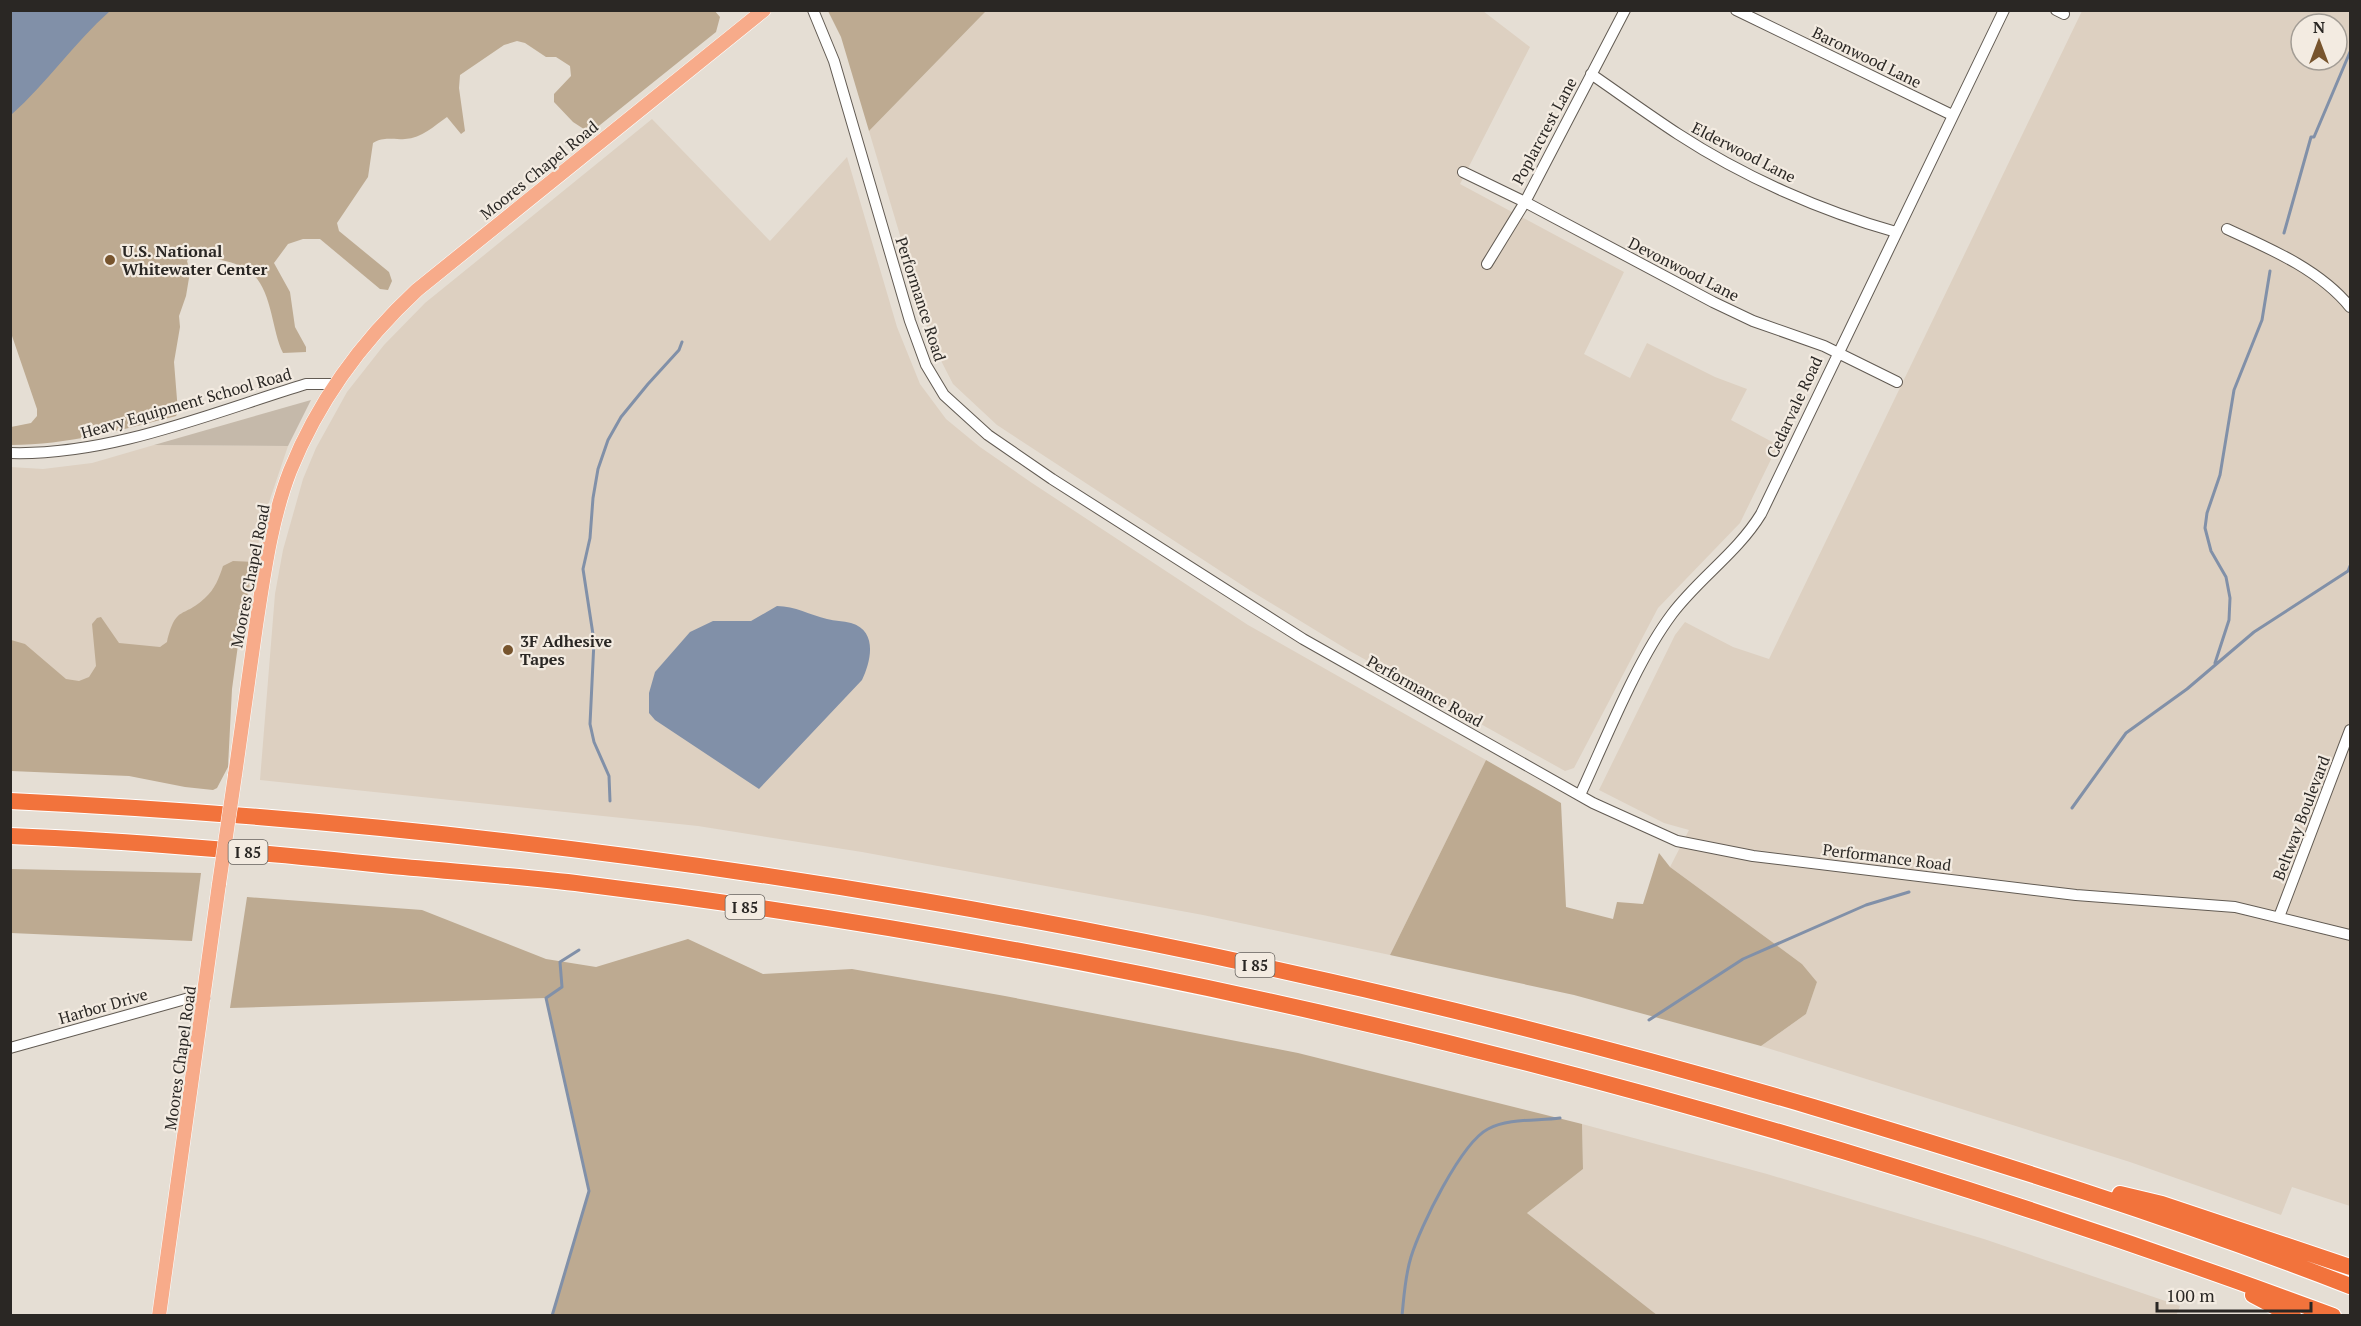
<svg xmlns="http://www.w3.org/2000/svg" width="2361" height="1326" viewBox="0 0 2361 1326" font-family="'PT Serif',serif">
<rect width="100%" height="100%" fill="#e5ded4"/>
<path fill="#ddd0c1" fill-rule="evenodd" d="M986 11H1483L1530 47 1460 184 1624 272 1584 354 1630 378 1647 343 1715 377 1747 389 1731 420 1778 445 1740 523 1658 608 1574 768 1565 771 1348 650 1251 591 997 425 953 384 932 343 869 131Z
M2082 11H2350V1206L2292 1187 2281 1215 2130 1162 1761 1046 1806 1014 1817 982 1802 964 1670 867 1689 830 1664 823 1599 790 1675 635 1685 622 1733 647 1769 659ZM2301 24H2337V60H2301Z
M652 119 770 241 847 157 897 327 920 384 946 419 980 447 1032 483 1248 625 1486 760 1390 955 1203 915 862 852 698 826 260 780 275 594 283 550 303 479 316 448 347 392 384 345 425 303Z
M154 445 288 446 263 520 248 597 239 596 220 726 11 714 10 467 43 469 92 463Z
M1582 1124 1767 1174 1984 1239 2180 1306 2176 1316 1657 1315 1527 1213 1583 1169Z"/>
<path fill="#c5b9aa" d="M311 400 288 446 154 445Z"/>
<path fill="#bdaa91" d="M714 10 720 17 716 32 590 133 573 122 554 102V94L571 76 570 66 556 57H546L525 43 517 41 504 45 460 75 459 88 465 131 461 134 447 117C434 126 422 138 405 139 392 140 385 136 373 143L368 177 337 223 339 231 389 272 392 281 388 290 380 289 320 239H303L288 244 274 263 290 292 295 327 306 347V352L283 353C270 327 273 280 241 266 227 260 211 259 196 252L192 253 187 261 190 272 186 296 179 316 180 327 174 362 178 412 176 416C121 430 67 445 11 445V427L31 423 37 416V409L11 333 10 11Z
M828 11H986L869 131 841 37Z
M233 561 255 562 241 623 232 689 228 767 217 788 213 790 185 787 129 776 11 771V640L25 644 66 679 79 681 89 677 96 666 92 624 97 618 101 617 119 643 160 647 167 642C176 604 183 619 205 598 215 589 219 578 223 566Z
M1486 760 1561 803 1566 907 1613 919 1617 902 1643 904 1659 853 1670 867 1802 964 1817 982 1806 1014 1761 1046 1574 995 1390 955Z
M11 869 201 873 192 941 11 933Z
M247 897 422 910 546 959 596 967 688 939 763 974 852 969 1005 996 1298 1053 1582 1124 1583 1169 1527 1213 1657 1315H552L589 1191 546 998 230 1008Z"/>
<path fill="#8190a8" d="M11 10 110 11C74 43 47 83 11 115Z
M777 606C795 606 810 615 827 619 835 621 843 621 851 623 878 631 871 661 862 680L759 789 655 720 649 713V693L655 672 690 632 713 621H751Z"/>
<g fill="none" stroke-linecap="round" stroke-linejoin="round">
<path stroke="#8190a8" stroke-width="3" d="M2284 233 2311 137H2314L2350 52
M2215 663 2229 620 2230 598 2226 577 2211 551 2205 528 2207 513 2220 475 2234 390 2262 320 2270 271
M610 801 609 776 594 742 590 724 594 641 583 569 590 538 593 498 598 469 608 440 621 417 648 384 679 350 682 342
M2072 808 2126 733 2187 689 2254 632 2348 571 2350 566
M1649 1020 1743 959 1866 905 1909 892
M552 1316 589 1191 546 998 562 987 560 962 579 950
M1402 1316C1404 1296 1405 1276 1411 1257 1420 1227 1461 1143 1488 1129 1508 1118 1538 1121 1560 1118"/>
<g stroke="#625b53" stroke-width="12">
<path id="minor" d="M813 10 834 61 910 321 926 365 944 395 988 435 1052 479 1303 639 1593 803 1677 841 1753 856 2076 895 2235 907 2350 935
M1736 10 1952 115
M2056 10 2064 14
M1591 74C1620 94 1649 115 1678 134 1744 177 1821 211 1896 232
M1463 172 1525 202 1713 302 1753 321 1824 346 1897 382
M2227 229C2271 249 2320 270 2350 307
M1487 264 1525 202 1625 10
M10 453C110 456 211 413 306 384H334
M1580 795C1606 739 1636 662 1672 614 1699 578 1737 553 1761 514L2004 10
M2279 917 2350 730
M10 1048 189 998 205 997"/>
</g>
<g stroke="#fff" stroke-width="15">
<path id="major" d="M235 775C242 725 249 676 256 626 264 574 271 520 290 471 318 401 362 341 417 290L764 10
M159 1316 219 884"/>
</g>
<g stroke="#fff" stroke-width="18">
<path id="highway" d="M10 801C620 830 1228 935 1813 1107 1994 1161 2174 1218 2350 1286
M10 836C138 841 265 853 392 866 456 872 519 876 583 884 1181 957 1768 1106 2333 1316
M2120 1194 2162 1204 2350 1267
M2253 1295 2293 1316"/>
</g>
<use href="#minor" stroke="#fff" stroke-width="10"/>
<use href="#major" stroke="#f7ab8a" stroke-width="14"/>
<use href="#highway" stroke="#f2733c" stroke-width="16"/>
<g stroke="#fff" stroke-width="15" stroke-linecap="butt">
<path id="major-bridge" d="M219 884 235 775"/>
</g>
<use href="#major-bridge" stroke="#f7ab8a" stroke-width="14"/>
</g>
<g fill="#77542d" stroke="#f3ebe1" stroke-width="2">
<circle cx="110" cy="260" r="6"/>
<circle cx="508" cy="650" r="6"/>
</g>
<g text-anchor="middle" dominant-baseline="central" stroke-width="4.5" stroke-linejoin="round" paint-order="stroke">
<g fill="#f3ebe1" stroke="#66625d" stroke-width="1.5">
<rect x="228.5" y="840" width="39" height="24" rx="4.5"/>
<rect x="725.5" y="895" width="39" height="24" rx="4.5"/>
<rect x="1235.5" y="953" width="39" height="24" rx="4.5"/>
</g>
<g font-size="15" font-weight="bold" fill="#2a2724">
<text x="248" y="852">I 85</text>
<text x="745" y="907">I 85</text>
<text x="1255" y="965">I 85</text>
</g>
<g font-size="16" fill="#2a2724" stroke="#f3ebe1">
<text transform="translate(1867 57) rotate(26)">Baronwood Lane</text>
<text transform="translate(1544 131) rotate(-62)">Poplarcrest Lane</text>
<text transform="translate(1744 152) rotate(27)">Elderwood Lane</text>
<text transform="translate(539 170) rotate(-39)">Moores Chapel Road</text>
<text transform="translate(1684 269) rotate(27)">Devonwood Lane</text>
<text transform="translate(921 299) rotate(72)">Performance Road</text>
<text transform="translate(186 403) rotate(-16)">Heavy Equipment School Road</text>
<text transform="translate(1794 407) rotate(-65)">Cedarvale Road</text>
<text transform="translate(250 576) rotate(-79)">Moores Chapel Road</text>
<text transform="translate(1425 691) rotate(29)">Performance Road</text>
<text transform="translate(2301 818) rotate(-69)">Beltway Boulevard</text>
<text transform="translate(1887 857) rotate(7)">Performance Road</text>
<text transform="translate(103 1006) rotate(-16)">Harbor Drive</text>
<text transform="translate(180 1058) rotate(-82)">Moores Chapel Road</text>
</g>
<g font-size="16" font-weight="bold" fill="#2a2724" stroke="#f3ebe1" text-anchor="start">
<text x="122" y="251">U.S. National<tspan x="122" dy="18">Whitewater Center</tspan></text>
<text x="520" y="641">3F Adhesive<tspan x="520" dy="18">Tapes</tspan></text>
</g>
</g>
<rect width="2361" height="1326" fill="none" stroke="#2a2724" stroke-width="24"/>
<g transform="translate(2319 42)"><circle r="28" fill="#f3ebe1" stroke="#a39d95" stroke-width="1.5"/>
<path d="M0-4.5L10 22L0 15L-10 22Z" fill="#77542d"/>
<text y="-9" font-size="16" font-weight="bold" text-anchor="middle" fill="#2a2724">N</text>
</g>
<path d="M2157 1302v9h154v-9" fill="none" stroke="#2a2724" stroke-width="3"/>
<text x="2166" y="1302" font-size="18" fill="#2a2724" stroke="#f3ebe1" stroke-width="4.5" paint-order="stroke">100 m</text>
</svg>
